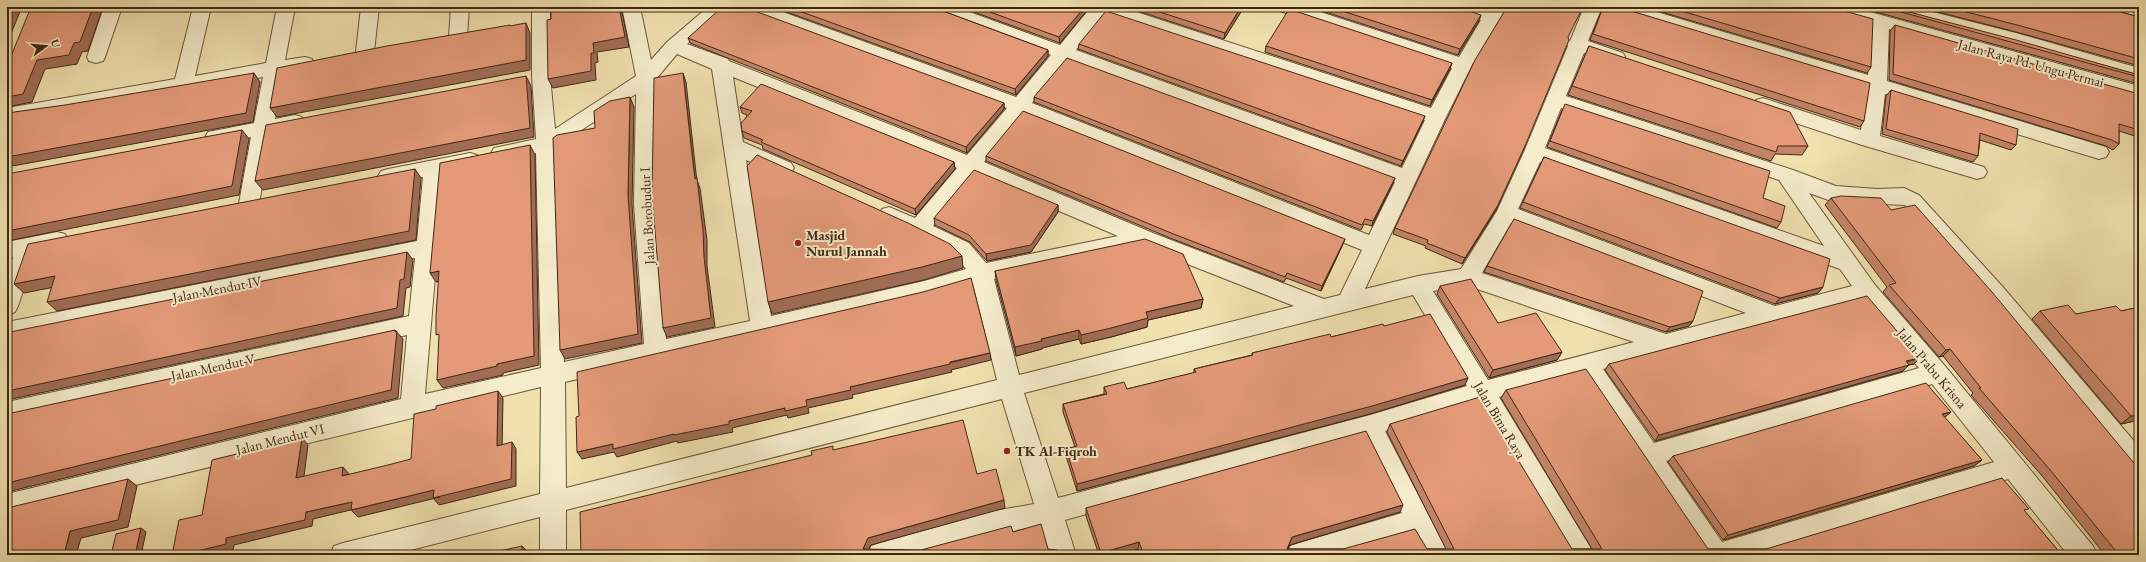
<svg xmlns="http://www.w3.org/2000/svg" width="2146" height="562" viewBox="0 0 2146 562" font-family="'EB Garamond',serif">
<rect width="100%" height="100%" fill="#f0e1af"/>
<filter id="stains"><feTurbulence type="fractalNoise" baseFrequency=".005" numOctaves="4"/><feColorMatrix values="0 0 0 0 .2 0 0 0 0 .09 0 0 0 0 .02 0 0 0 .5 -.17"/></filter>
<radialGradient id="worn" r=".72"><stop offset=".6" stop-color="#630" stop-opacity="0"/><stop offset="1" stop-color="#630" stop-opacity=".3"/></radialGradient>
<g fill="none" stroke-linecap="round" stroke-linejoin="round">
<g stroke="#6c563a" stroke-width="2">
<path id="street" d="M104 7H122L105 57 103 61 96 63 89 61 87 57Z
M193 7H211L195 76 266 63 277 7H295L285 60 305 57 312 59 314 63 312 67 283 73 275 119 295 115 302 117 305 122 302 127 272 133 259 203 256 209 249 211 242 209 239 203 251 137 215 144 208 142 205 137 208 132 254 123 263 77 7 122V108L175 79Z
M361 7H379L374 52 372 56 365 58 358 56 356 52Z
M451 7H469L467 36 465 40 458 42 451 40 449 36Z
M532 7H550V76L555 129 636 76 622 7H640L651 60 667 42 708 7H728L687 44 728 59 729 61 967 155 1007 108 745 11 742 7H769L1016 97 1051 55 932 11 929 7H956L1060 45 1091 7H1121L1431 108 1452 68 1280 11 1277 7H1305L1459 57 1481 20 1455 11 1452 7H1481L1488 9 1489 7H1507L1472 65 1446 117 1365 289 1418 276 1461 269 1497 211 1524 152 1568 46 1567 44 1571 39 1584 7H1602L1588 41 1623 53 1625 57 1623 61 1616 63 1584 53 1566 96 1793 170 1836 186 1877 189 1904 188 1919 195 2002 286 2139 447V476L2130 473 1986 298 1905 205 1834 202 1809 193 1875 285 1945 366 2093 546 2097 555H2068L2008 479 1758 555H1701L1582 375 1499 397 1595 555H1568L1477 403 1385 431 1449 555H1423L1412 534 1340 555H1286L1290 546 1299 543 1402 513 1364 437 1065 520 1076 555H1050L1041 525 994 535 923 555H867L871 546 880 543 994 511 1034 504 1002 399 566 510V555H540V517L391 555H330L334 546 343 543 540 494 541 387 7 516V494L401 399 407 335 7 422V402L409 316 415 258 7 340V322L417 241 423 177 388 183 381 181 378 176 381 171 388 169 470 153 477 155 480 160 477 165 444 173 425 394 541 368 536 153 501 160 494 158 491 153 494 148 536 139 532 76ZM1105 14 1425 120 1402 168 1076 50ZM677 54 712 69 750 321 666 339 654 204 656 79ZM1067 61 1395 182 1369 235 1032 103ZM733 77 957 168 915 218 889 207 882 209 878 215 882 221 953 255 966 269 924 281 771 316 746 160 777 173 784 175 791 173 794 168 791 163 743 142ZM636 94 634 204 644 344 564 362 556 147ZM1561 108 1779 180 1824 246 1545 148ZM1023 115 1362 250 1340 295 1324 299 1153 233 984 162ZM1540 162 1840 269 1852 286 1775 306 1518 209ZM974 175 1118 236 986 263 969 243 933 226ZM1511 223 1746 313 1666 334 1482 273ZM1144 247 1294 306 1019 375 994 279ZM973 284 997 380 566 488 565 382 924 299ZM1468 286 1634 342 1488 380 1433 291ZM1413 295 1467 386 1370 415 1058 498 1024 393ZM1862 301 1919 368 1654 443 1603 369ZM1932 384 1994 462 1722 542 1666 461Z
M1611 7H1640L1868 75 1871 24 1825 11 1822 7H1852L2139 86V100L1889 29 1887 81 2106 147 2109 152 2106 157 2099 159 1885 94 1880 136 1984 167 1987 172 1984 177 1977 179 1862 145 1756 110 1753 105 1756 100 1763 98 1861 130 1867 88 1614 11Z
M1881 7H1913L2016 33 2139 68V81L2012 44 1884 11Z
M2092 7H2123L2139 11V23L2095 11Z
M57 232 65 234 68 240 65 246 33 253 35 256 18 306 15 312 7 315V274L13 257 7 258V242Z"/>
</g>
<use href="#street" fill="#f5eccb" fill-rule="evenodd"/>
</g>
<path fill="#c48468" stroke="#402813" d="M773 7H932L1048 50V56L1016 95Z
M960 7H1090L1060 43Z
M1126 7H1244L1224 39Z
M1310 7H1458L1479 21 1458 55Z
M1603 7 1864 121 1860 127 1590 40Z
M1645 7H1830L1871 67 1867 73Z
M1858 7H1890L2139 75V84Z
M1919 7H2102L2139 17V66L2016 32Z
M1895 25 2139 130V136L2138 137 2119 131V144L2113 150 2106 146 1889 80 1890 31Z
M688 38 1004 103V109L967 153 690 43Z
M1568 38 1496 210 1462 264 1425 248 1426 246 1393 234 1395 228Z
M1079 44 1423 121 1401 166 1078 49Z
M1266 46 1450 69 1430 106 1265 52Z
M1589 46 1808 146 1802 155 1775 154 1771 161 1568 95Z
M1891 90 2016 145 2011 150 1980 140 1978 156 1973 162 1882 134 1886 96Z
M1034 97 1393 183 1372 226 1364 224 1361 230 1034 102Z
M740 107 954 162 955 169 916 215 763 149 762 145 744 138 742 131 747 115 742 113Z
M1562 110 1781 222 1777 228 1547 147Z
M986 156 1343 244 1321 291 1286 278 1284 282 1170 238 986 161Z
M1544 157 1823 287 1818 293 1775 304 1520 208Z
M1831 198 2139 555H2105L2043 477 1971 395 1973 393 1943 356 1939 357 1883 292 1887 287 1825 205Z
M1058 205V212L1031 252 987 261 970 242 935 225 934 218Z
M1487 266 1693 321 1689 326 1666 332 1484 272Z
M995 271 1203 299 1201 308 1148 320 1147 327 1111 337 1081 344 1079 339 1042 348V349L1016 356 996 280Z
M1440 286 1498 323 1562 352 1557 360 1489 378 1437 294Z
M2139 307V420L2121 424 2032 319 2040 311 2076 314 2121 311Z
M1384 326 1465 385 1370 414 1077 491 1066 456V449L1075 447 1063 412V404L1104 394V387L1127 389 1194 373V369L1252 355V353Z
M1609 364H1914L1909 365 1903 371 1655 441 1605 370Z
M1506 390 1708 549H1766L2025 512 2062 555H1140L1138 549 1118 555H1099L1086 516V508L1400 512 1290 545 1288 549H1446L1387 432 1390 424 1572 549H1592L1501 398Z
M1944 417 1982 460 1974 466 1723 540 1668 462 1673 456Z"/>
<path fill="#a06c55" stroke="#402813" d="M10 7H22L7 43V15Z
M93 7H103L88 51 82 52 77 64 45 69 32 102 7 107V97L37 60 74 43Z
M619 7H621L629 47 597 52 598 62 595 63 596 80 553 88 548 79 591 53 593 43Z
M1085 7H1090L1060 43 1059 37Z
M1241 7H1244L1224 39 1225 33Z
M1481 15 1479 21 1458 55 1460 49Z
M526 23 530 33V70L277 117 270 108Z
M1048 50V56L1016 95 1015 89Z
M1452 63 1450 69 1430 106 1432 100Z
M254 73 260 82 253 122 7 167V157Z
M683 73 686 82 696 173 697 180 700 188 707 240V266L715 327 667 337 663 328 704 257Z
M526 76 531 86 534 137 263 190 255 181Z
M630 97 634 107 632 204 642 343 565 359 560 350 628 195Z
M1004 103V109L967 153 966 147Z
M1425 116 1423 121 1401 166 1403 161Z
M242 130 249 139 239 195 7 241V231Z
M530 145 535 155 539 365 503 373V375L443 388 437 380Z
M1525 146 1496 210 1462 264 1465 258Z
M954 162 955 169 916 215 915 209Z
M415 169 421 178 416 240 57 311 47 302Z
M1395 178 1393 183 1372 226 1373 221Z
M1058 205V212L1031 252 987 261 986 254Z
M1345 239 1343 244 1321 291 1322 286Z
M407 252 413 260 410 287 406 288 403 316 7 400V391L400 280Z
M7 256 11 259 7 270Z
M962 256 963 268 924 280 772 314 768 302Z
M439 271 445 280 436 282 430 273Z
M55 276 65 285 24 293 14 284Z
M1823 287 1818 293 1775 304 1780 298Z
M1203 299 1201 308 1148 320 1147 327 1111 337 1081 344V335L1146 312Z
M1693 321 1689 326 1666 332 1670 327Z
M395 330 403 339 398 398 7 492V483L395 332Z
M1079 330V339L1042 348V349L1016 356 1015 347 1041 339Z
M1950 349 1943 356 1939 357 1946 350Z
M1562 352 1557 360 1489 378 1493 370Z
M990 353 991 360 951 370 952 372 852 395 853 398 808 408 809 413 788 418 787 415 732 428 733 432 678 443 677 441 617 457 614 452 582 459 577 452 613 444 674 434 729 421 806 400 850 387Z
M1920 358 1914 364 1909 365 1903 371 1655 441 1659 435Z
M1468 378 1465 385 1370 414 1077 491V484Z
M498 391 503 398 502 452 497 446Z
M1951 412 1944 418 1942 414Z
M2139 415V420L2121 424 2131 416Z
M302 438 308 445 303 484 296 478Z
M512 442 516 449V486L439 505 433 498Z
M1982 460 1974 466 1723 540 1728 535Z
M343 467 349 474 342 476Z
M128 479 137 486 128 527 81 538 76 555H64L70 531Z
M434 490 440 497 358 517 351 510Z
M1004 500 1005 508 871 545 866 555 863 549 868 538Z
M352 502 359 508 313 519 312 526 234 545 233 550 212 555H193L197 551 226 538 306 512Z
M1403 505 1400 512 1290 545 1285 555 1292 537Z
M141 528 146 532 141 555H135Z
M1139 542 1138 549 1118 555H1101V553Z
M522 546 527 551V555H522Z"/>
<path fill="#e49a79" stroke="#402813" d="M7 7H10L7 15Z
M31 7H93L80 42 74 43 69 55 37 60 23 94 7 97V66Z
M551 7H619L625 37 593 43 594 53H591V71L548 79 547 20 551 19Z
M722 7H744L1004 103 966 147 688 38Z
M788 7H932L1048 50 1015 89Z
M976 7H1085L1059 37Z
M1144 7H1241L1225 33Z
M1330 7H1458L1481 15 1460 49Z
M1507 7H1583L1568 37 1569 40 1525 146 1498 205 1465 258 1427 243 1428 240 1395 228 1475 60Z
M1603 7H1618L1870 83 1864 121 1593 34Z
M1668 7H1830L1873 19 1871 67Z
M1883 7H1890L2016 40 2139 75V77Z
M1947 7H2102L2139 17V59L2021 26Z
M1289 9 1452 63 1432 100 1266 46Z
M1106 11 1425 116 1403 161 1079 44Z
M526 23V60L270 108 277 68 387 46 510 25V26Z
M1895 25 2139 94V130L2119 124V144L2112 140 1893 74Z
M1589 46 1790 112 1808 146H1778L1776 152 1572 86Z
M1067 58 1395 178 1373 221 1365 219 1362 225 1034 97Z
M254 73 246 113 7 157V113L65 105Z
M683 73 693 163 695 179 697 178 703 231 704 257 711 318 663 328 652 195 654 78Z
M526 76 530 128 255 181 266 125Z
M761 84 954 162 915 209 761 142 763 140 742 131 741 123 752 111 740 107Z
M1891 90 2018 129 2016 145 1980 133 1978 156 1886 129Z
M630 97 628 195 638 334 560 350 553 138 557 135 595 128 594 111 610 101Z
M1565 104 1770 171 1763 198 1785 206 1781 222 1550 141Z
M1023 111 1345 239 1322 286 1287 273 1285 277 1171 233 986 156Z
M242 130 232 186 7 231V174Z
M530 145 534 356 497 364V366L437 380 439 334 436 335V316L439 271 430 273 440 163Z
M757 155 908 223 950 244 962 256 922 267 768 302 747 166Z
M1544 157 1830 259 1823 287 1780 298 1523 202Z
M415 169 409 231 47 302 55 276 14 284 28 244Z
M974 170 1058 205 1031 245 986 254 969 235 934 218Z
M1841 196 1881 198 1891 210 1915 205 1992 292 2138 468H2139V555H2119L2051 471 1979 388H1981L1950 349 1946 350 1889 285 1896 283 1831 198Z
M1514 219 1703 291 1693 321 1670 327 1487 266Z
M1145 239 1183 254 1203 299 1146 312 1148 318 1111 328 1081 335 1079 330 1041 339 1042 341 1015 347 995 271Z
M407 252 404 279 400 280 397 308 7 391V342L10 332Z
M971 278 990 353 950 362V364L850 387 851 390 806 400 807 406 785 411V408L729 421V424L674 435V434L613 449V444L577 452 576 417 579 416 577 372 923 292Z
M1471 279 1498 323 1536 313 1562 352 1493 370 1440 286Z
M1867 296 1920 358 1906 361 1909 365 1659 435 1609 364Z
M2068 305 2076 314 2116 306 2121 311 2139 307V415L2131 416 2040 311Z
M1430 314 1468 378 1372 406 1077 484 1066 449 1077 446 1063 404 1107 394 1104 387 1124 382 1127 389 1196 372 1194 369 1253 355 1252 353 1330 334 1331 337 1383 324 1384 326Z
M395 330V332L397 331 391 390 7 483V414Z
M1586 369 1708 549H1766L2002 478 2029 509 2024 510 2062 555H1144L1139 542 1101 553 1086 508 1366 431 1403 505 1292 537 1287 549H1343L1415 529 1427 549H1454L1390 424 1480 397 1572 549H1602L1506 390Z
M1926 383 1951 412 1942 414 1982 460 1728 535 1673 456Z
M498 391 497 446 512 442 511 479 433 498 434 490 351 510 352 502 306 512 305 520 226 538V544L197 551 196 554 193 555H172L179 520 202 515 212 460 302 438 296 478 343 467 342 476 388 465 411 459 414 414 436 409V406Z
M963 420 977 474 996 469 1004 500 868 538 863 549 921 550 1011 526 1013 532 1041 524 1048 549 1057 550 1059 555H581L580 512 812 455 811 451 833 446V450Z
M128 479 118 520 70 531 64 555H7V508Z
M141 528 135 555H111L116 534Z
M522 546V555H482Z"/>
<g fill="#8f2418" stroke="#f5eccb" stroke-width="1.5">
<circle cx="798" cy="243" r="4"/>
<circle cx="1007" cy="451" r="4"/>
</g>
<g text-anchor="middle" dominant-baseline="central" stroke-width="4" stroke-linejoin="round" paint-order="stroke">
<g font-size="14" fill="#402813" stroke="#f5eccb">
<text transform="translate(2031 63) rotate(15)">Jalan Raya Pd. Ungu Permai</text>
<text transform="translate(647 216) rotate(-93)">Jalan Borobudur I</text>
<text transform="translate(217 289) rotate(-11)">Jalan Mendut IV</text>
<text transform="translate(213 367) rotate(-12)">Jalan Mendut V</text>
<text transform="translate(1932 368) rotate(50)">Jalan Prabu Krisna</text>
<text transform="translate(1500 420) rotate(59)">Jalan Bima Raya</text>
<text transform="translate(280 439) rotate(-14)">Jalan Mendut VI</text>
</g>
<g font-size="14" font-weight="bold" fill="#402813" stroke="#f5eccb" text-anchor="start">
<text x="806" y="235">Masjid<tspan x="806" dy="16">Nurul Jannah</tspan></text>
<text x="1015" y="451">TK Al-Fiqroh</text>
</g>
</g>
<rect width="2146" height="562" fill="none" stroke="#f0e1af" stroke-width="24"/>
<rect x="8" y="8" width="2130" height="546" fill="none" stroke="#402813" stroke-width="2"/>
<rect x="12" y="12" width="2122" height="538" fill="none" stroke="#402813"/>
<g transform="translate(46 46) rotate(74)" stroke="#f5eccb" stroke-width="3" paint-order="stroke">
<path d="M0-3L7 15L0 10L-7 15Z" fill="#402813"/>
<text y="-6" font-size="11" font-weight="bold" text-anchor="middle" fill="#402813">U</text>
</g>
<rect width="100%" height="100%" filter="url(#stains)"/>
<rect width="100%" height="100%" fill="url(#worn)"/>
</svg>
